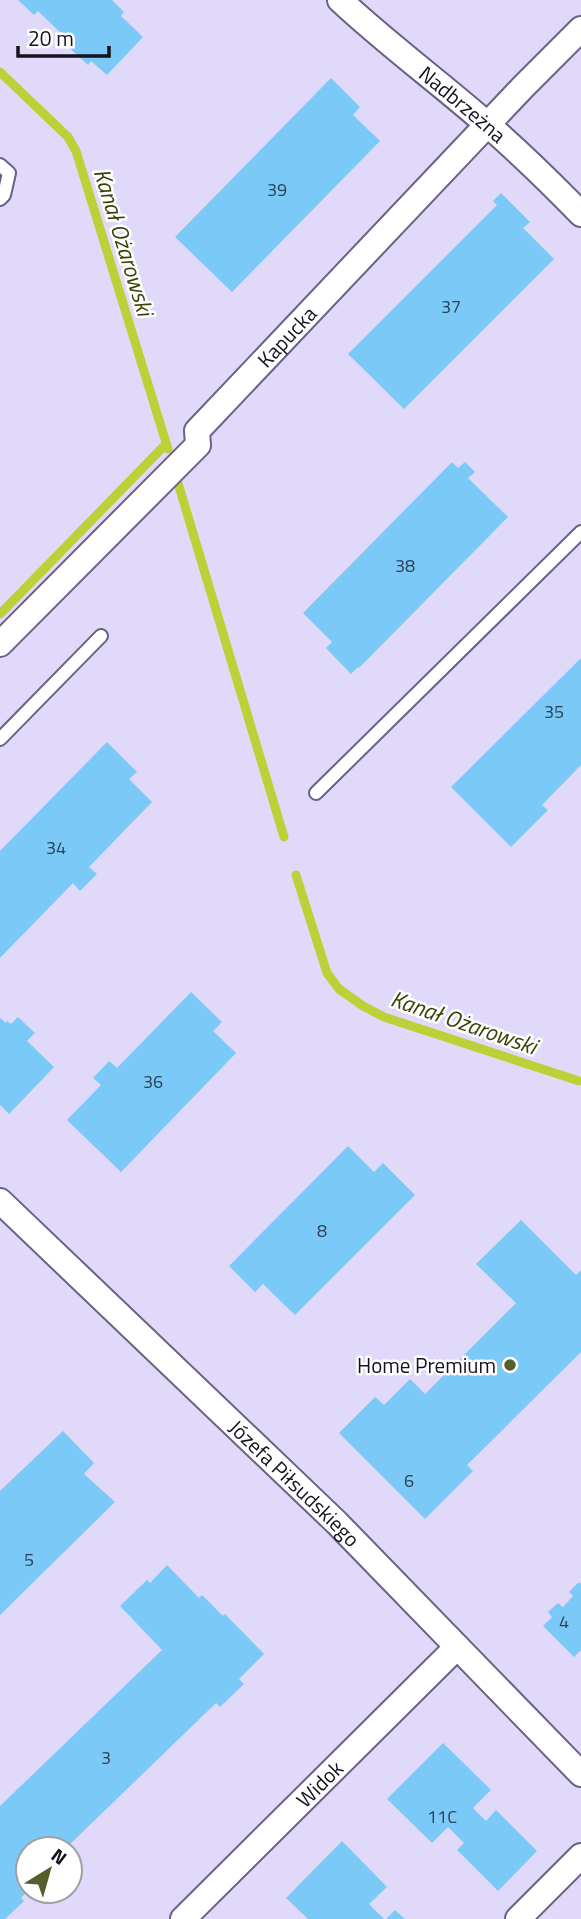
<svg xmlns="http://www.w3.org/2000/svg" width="581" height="1919" viewBox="0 0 581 1919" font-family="'Titillium Web',sans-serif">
<rect width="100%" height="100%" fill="#e1d9fa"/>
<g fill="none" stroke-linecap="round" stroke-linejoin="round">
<path stroke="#bed037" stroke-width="9" d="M0 72 68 137 76 151 168 449
M175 473 284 837
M0 614 166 444
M296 875 327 973 339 989 363 1006 384 1017 579 1081"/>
</g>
<path fill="#7bc9f7" d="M18 0H112L124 12 121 16 143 37 107 75 91 61 88 65 62 41 65 37 38 11 34 15Z
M331 78 360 107 353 115 380 141 232 292 175 237Z
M501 193 530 222 523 228 554 259 404 409 348 354 497 205 493 201Z
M452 462 458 468 465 462 475 472 468 478 508 517 359 668 358 667 351 674 326 648 332 642 303 613Z
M581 658V765L542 805 548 810 511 847 451 787Z
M107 742 137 772 129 779 152 802 89 867 97 874 80 891 73 883 0 958V851Z
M191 992 222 1022 213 1031 236 1053 121 1172 67 1120 101 1085 93 1078 109 1061 117 1068Z
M18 1017 35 1033 27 1041 54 1067 9 1114 0 1105V1018L6 1023 7 1021 11 1024Z
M348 1146 374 1172 383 1163 415 1195 295 1315 263 1284 255 1292 229 1266Z
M521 1220 576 1275 581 1270V1352L467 1465 473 1471 425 1519 339 1433 375 1397 384 1405 410 1379 425 1394 516 1303 476 1264Z
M63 1431 94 1463 84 1474 115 1502 0 1615V1491Z
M167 1565 199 1598 202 1595 223 1616 225 1614 264 1654 239 1679 244 1684 220 1707 216 1703 65 1849H28V1890L21 1898 24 1901 5 1919H0V1806L162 1650 120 1606 147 1580 150 1583Z
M579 1582 581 1584V1650L574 1657 543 1626 552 1617 548 1612 558 1603 563 1607 573 1596 569 1592Z
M443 1743 491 1790 473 1808 486 1821 496 1810 537 1851 498 1891 457 1850 464 1843 448 1827 432 1843 387 1799Z
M342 1841 387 1887 369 1904 384 1919H308L286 1898Z
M395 1910 405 1919H386Z"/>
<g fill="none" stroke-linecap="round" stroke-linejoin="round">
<g stroke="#6a6185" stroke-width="16">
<path id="service" d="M0 165 9 173 4 195 0 199
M0 739 101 636
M316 793 581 532"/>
</g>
<g stroke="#6a6185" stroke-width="28">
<g id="minor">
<path id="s1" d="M340 0C387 44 439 82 488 125 520 153 551 183 581 214"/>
<path id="s2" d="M0 644 198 445 197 431 523 87 581 29"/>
<path id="s3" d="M0 1201 336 1522 581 1774"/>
<path id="s4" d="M183 1919 457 1647"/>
<path d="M518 1919 581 1856"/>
</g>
</g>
<use href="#service" stroke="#fff" stroke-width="12"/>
<use href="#minor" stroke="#fff" stroke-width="24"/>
</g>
<circle fill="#575e2d" stroke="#fff" stroke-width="2.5" cx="510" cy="1365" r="7"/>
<g text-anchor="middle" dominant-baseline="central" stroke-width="5" stroke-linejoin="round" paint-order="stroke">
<g font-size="18" fill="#2e3f55">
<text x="277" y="189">39</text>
<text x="451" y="306">37</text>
<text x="405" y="565">38</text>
<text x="554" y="711">35</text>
<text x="56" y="847">34</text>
<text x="153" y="1081">36</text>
<text x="322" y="1230">8</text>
<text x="409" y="1480">6</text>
<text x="29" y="1559">5</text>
<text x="564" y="1621">4</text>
<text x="106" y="1757">3</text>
<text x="442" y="1816">11C</text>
</g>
<g font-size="21" fill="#15111f" stroke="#fff">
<text stroke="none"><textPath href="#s1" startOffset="161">Nadbrzeżna</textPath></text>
<text stroke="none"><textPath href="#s2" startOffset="425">Kapucka</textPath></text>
<text stroke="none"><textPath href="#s3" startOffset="408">Józefa Piłsudskiego</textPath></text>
<text stroke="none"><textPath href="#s4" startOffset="192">Widok</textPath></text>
</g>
<g font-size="21" fill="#15111f" stroke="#fff" text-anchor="end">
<text x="496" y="1365">Home Premium</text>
</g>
<g font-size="23" font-style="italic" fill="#3a4102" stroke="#fff">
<text transform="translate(124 242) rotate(73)">Kanał Ożarowski</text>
<text transform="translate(464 1022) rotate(19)">Kanał Ożarowski</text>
</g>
</g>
<g transform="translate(49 1870) rotate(37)"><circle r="33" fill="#ffffff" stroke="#a1a0a5" stroke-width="2"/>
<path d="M0-5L12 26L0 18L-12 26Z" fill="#575e2d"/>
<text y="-10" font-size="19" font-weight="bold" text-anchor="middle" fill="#15111f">N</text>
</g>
<path d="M18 46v10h91v-10" fill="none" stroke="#15111f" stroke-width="3.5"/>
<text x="28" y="46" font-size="21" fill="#15111f" stroke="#ffffff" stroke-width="5" paint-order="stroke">20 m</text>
</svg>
